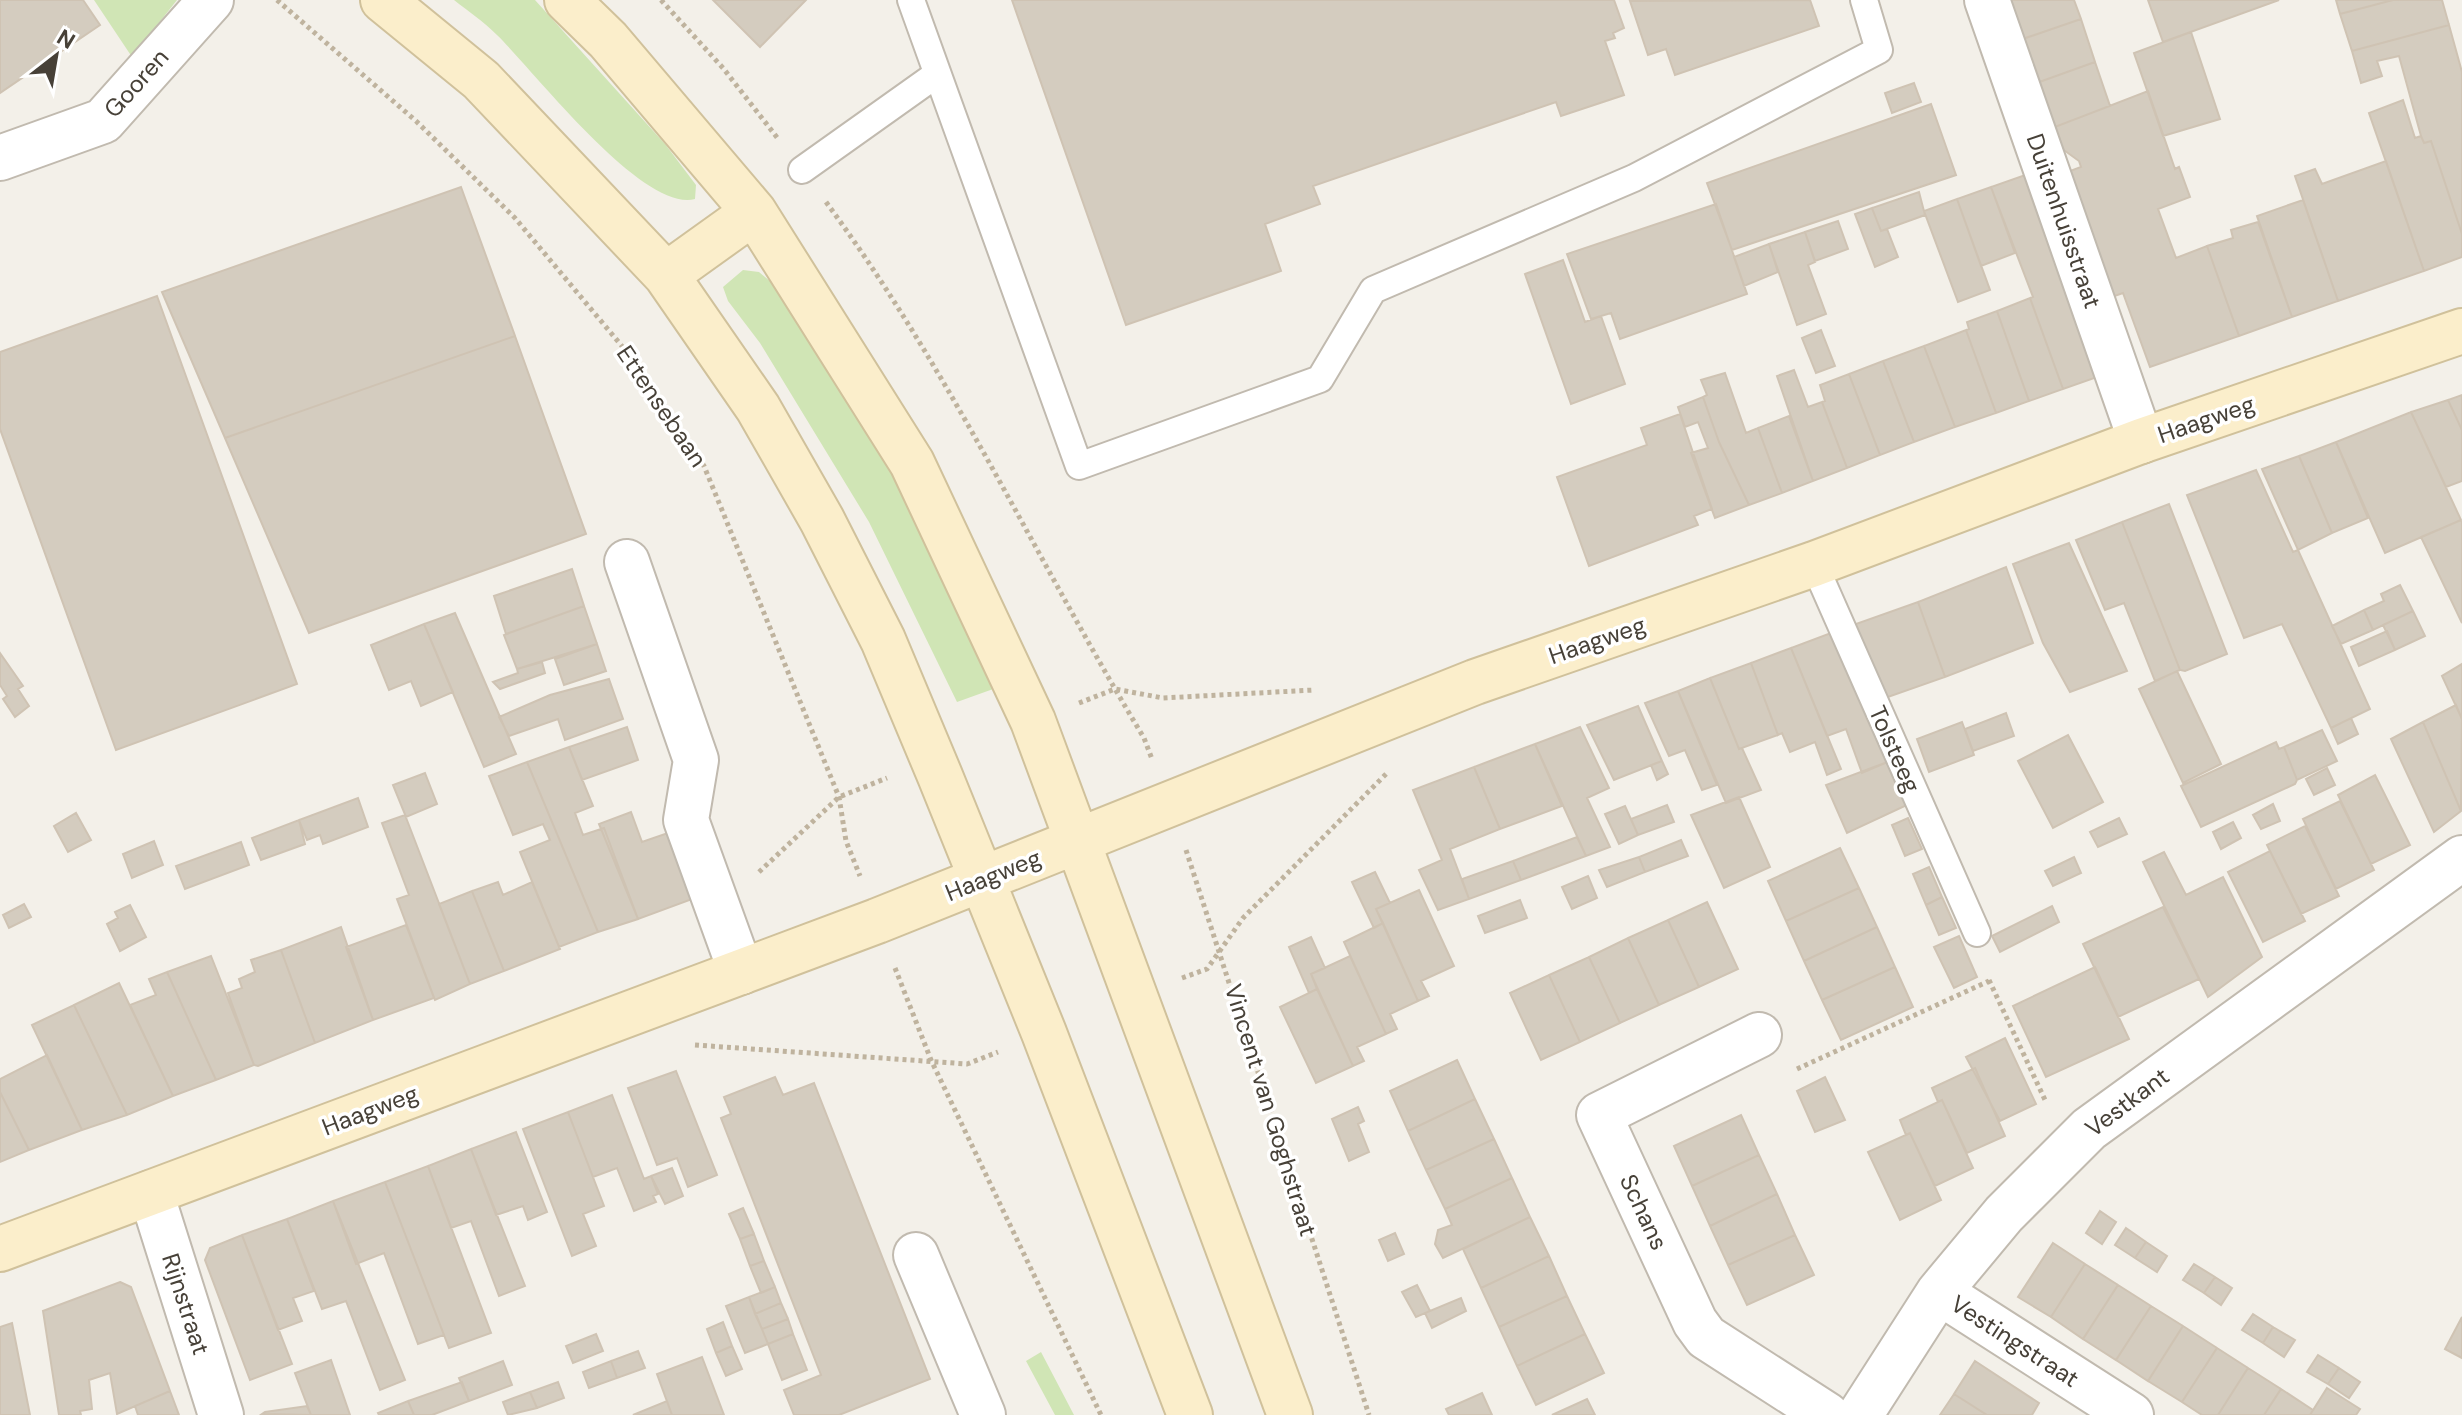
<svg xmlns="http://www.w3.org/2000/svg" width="2462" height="1415" viewBox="0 0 2462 1415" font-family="'DM Sans',sans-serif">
<rect width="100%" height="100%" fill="#f3f0e9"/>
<path fill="#d0e5b5" d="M94 0H177L132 57Z
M454 0H535L665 144 696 185 695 199C643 213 534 71 497 35 484 22 468 11 454 0Z
M743 270 759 272 777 287 895 478 996 688 957 702 869 522 760 343 728 301 723 287Z
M1041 1352 1074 1415H1055L1026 1361Z"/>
<path fill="#d4ccbf" stroke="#cfc3b3" stroke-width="2" d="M0 0H83L100 25 0 93Z
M713 0H806L760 47Z
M1012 0H1614L1624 28 1613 33 1615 38 1605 41 1624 95 1561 116 1556 102 1313 186 1320 204 1265 224 1281 271 1126 325Z
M1810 0 1819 26 1675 75 1666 49 1648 55 1630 1Z
M2003 0H2074L2081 19 2017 41Z
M2148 0H2279L2163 42Z
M2336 0H2393L2340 14Z
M2393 0H2442L2449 25 2352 51 2340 14Z
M2081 19 2095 62 2031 85 2017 41Z
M2449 25 2462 72V234L2431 141 2424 143 2421 136 2399 56 2377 61 2382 76 2361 83 2352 51Z
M2191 32 2220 119 2163 136 2134 53Z
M2095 62 2110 106 2047 130 2031 85Z
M1914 83 1921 102 1892 113 1885 93Z
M2148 91 2175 169 2179 167 2190 197 2158 209 2176 258 2207 246 2239 336 2150 367 2123 293 2106 299 2062 174 2081 167 2079 161 2050 140 2047 130Z
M2403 100 2415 138 2421 136 2424 143 2431 141 2462 234V257L2424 271 2369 113Z
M1931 104 1956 175 1732 250 1707 183Z
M2386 161 2424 271 2338 301 2295 176 2315 169 2322 184Z
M2031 173 2103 375 2063 389 2030 298 2033 297 1991 187Z
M461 187 515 336 225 438 162 292Z
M1991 187 2015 253 1981 266 1957 199Z
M1919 192 1925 215 1881 231 1872 208Z
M1957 199 1990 290 1958 302 1924 211Z
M2303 200 2338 301 2292 317 2257 216Z
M1716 204 1747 294 1620 339 1611 313 1591 319 1567 254Z
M1872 208 1881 231 1887 229 1898 257 1875 267 1855 214Z
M1838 221 1848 249 1815 261 1805 232Z
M2258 222 2292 317 2239 336 2207 246 2233 238 2231 230Z
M1805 232 1815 262 1808 265 1826 314 1797 325 1769 244Z
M1769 244 1778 272 1744 286 1734 257Z
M1563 260 1585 322 1601 316 1625 384 1571 404 1525 274Z
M157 296 297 684 116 750 0 429V352Z
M2030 298 2063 389 2029 401 1997 311Z
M1997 311 2029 401 1996 413 1966 330 1969 329 1967 322Z
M1821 330 1835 366 1816 373 1802 338Z
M1966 330 1996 413 1955 427 1924 346Z
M515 336 586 534 309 633 225 438Z
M1924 346 1955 427 1914 442 1883 361Z
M1883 361 1914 442 1880 455 1849 374Z
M1794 370 1808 407 1822 402 1847 468 1813 481 1777 376Z
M1725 373 1746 433 1758 428 1782 493 1749 505 1719 442 1703 397 1707 395 1701 380Z
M1849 374 1880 455 1847 468 1822 402 1825 401 1820 385Z
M2462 395V430L2448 400Z
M1703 397 1719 442 1749 505 1715 518 1691 453 1708 448 1698 422 1685 427 1678 407Z
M2448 400 2462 430V481L2446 487 2411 412Z
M2411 412 2461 520 2385 553 2336 442Z
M1680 414 1712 509 1694 516 1698 525 1589 566 1557 477 1647 445 1641 428Z
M1789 416 1813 481 1782 493 1758 428Z
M2336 442 2368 518 2332 533 2299 456Z
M2299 456 2332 533 2298 550 2262 469Z
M2256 470 2293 552 2298 550 2370 709 2331 728 2282 624 2244 638 2187 495Z
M2169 504 2227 654 2185 671 2180 670 2122 522Z
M2461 520 2462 522V623L2421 537Z
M2122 522 2180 670 2155 681 2124 603 2105 610 2076 540Z
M2069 543 2127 671 2070 692 2043 643 2013 564Z
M2006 567 2033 643 1945 677 1918 602Z
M572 569 584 606 506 634 494 596Z
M2400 585 2413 611 2373 630 2364 610 2384 601 2381 594Z
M1918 602 1945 677 1885 698 1853 625Z
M584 606 597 644 517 669 504 635Z
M2364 610 2373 630 2341 644 2332 626Z
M2413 611 2425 636 2395 650 2383 625Z
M455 613 516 754 484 767 424 624Z
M424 624 453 692 421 706 411 681 389 690 371 645Z
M2387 631 2395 650 2359 666 2351 647Z
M1831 633 1890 761 1862 773 1846 729 1827 736 1791 648Z
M597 644 606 671 564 685 555 659Z
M1791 648 1841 769 1827 775 1815 742 1790 752 1782 733 1778 735 1751 663Z
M0 653 23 686 18 689 29 706 15 717 3 699 7 696 0 685Z
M542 662 545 673 500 689 493 682 518 673 517 669Z
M1751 663 1778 735 1739 749 1710 678Z
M2462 664V719L2442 676Z
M2177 671 2221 764 2183 783 2139 689Z
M1710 678 1739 749 1742 748 1761 790 1726 803 1678 691Z
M609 679 623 719 565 740 558 719 509 736 499 717 550 695Z
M1678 691 1717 785 1702 790 1685 750 1669 756 1645 703Z
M2456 705 2462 719 2461 811 2423 722Z
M1638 706 1662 761 1614 780 1587 725Z
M2006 713 2014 736 1973 751 1965 729Z
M2351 718 2358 734 2338 744 2331 728Z
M1962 722 1974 755 1929 772 1917 739Z
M2423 722 2461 811 2434 832 2391 739Z
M627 727 638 760 582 780 569 747Z
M1580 727 1609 788 1587 798 1610 847 1586 856 1535 744Z
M2322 730 2337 761 2297 780 2284 747Z
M2068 735 2103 802 2053 828 2018 761Z
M2276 742 2279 749 2284 747 2297 780 2295 784 2201 827 2181 786Z
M1535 744 1562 806 1500 829 1474 767Z
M569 747 593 806 575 813 583 835 604 828 638 919 598 932 527 762Z
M1662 761 1668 774 1657 780 1651 765Z
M1890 761 1909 804 1847 833 1826 785Z
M527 762 598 932 559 947 520 852 550 840 543 824 513 835 489 776Z
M1474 767 1500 829 1450 849 1469 899 1438 910 1419 870 1442 860 1413 790Z
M2327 768 2335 785 2314 795 2306 779Z
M425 773 437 804 406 817 393 785Z
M2375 775 2410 845 2371 864 2338 795Z
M1739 797 1770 867 1724 888 1691 815Z
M358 798 368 827 323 844 320 835 307 840 299 820Z
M2340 801 2374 870 2336 889 2303 819Z
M2273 804 2280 821 2261 829 2253 815Z
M1667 805 1674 822 1638 835 1631 819Z
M1625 806 1638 835 1619 844 1605 814Z
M631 812 642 842 668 833 695 898 638 919 599 824Z
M76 813 91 840 68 852 54 826Z
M405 815 470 984 435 1000 397 899 409 895 382 823Z
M1908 818 1922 849 1905 856 1892 825Z
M2119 818 2127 834 2098 847 2090 832Z
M299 820 305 844 261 860 252 838Z
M2233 822 2241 838 2221 849 2213 832Z
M2305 826 2339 896 2301 914 2267 845Z
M1577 837 1586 856 1521 880 1513 861Z
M1681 840 1688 856 1645 872 1639 857Z
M154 841 163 865 132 878 123 854Z
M241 842 249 865 185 889 176 866Z
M1840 848 1859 888 1786 921 1768 881Z
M2270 851 2305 921 2263 942 2228 872Z
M2164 852 2186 895 2223 877 2262 957 2208 997 2143 862Z
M1639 857 1645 872 1607 887 1599 870Z
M2074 857 2081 873 2053 886 2045 871Z
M1513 861 1521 880 1469 899 1462 879Z
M1929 867 1942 897 1926 905 1913 874Z
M1375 872 1390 903 1376 909 1383 923 1374 928 1352 882Z
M1588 876 1597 898 1572 909 1562 887Z
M498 882 503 895 532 882 560 949 504 971 472 891Z
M1859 888 1877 927 1804 961 1786 921Z
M1419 890 1454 966 1421 981 1429 996 1418 1001 1376 909Z
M472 891 504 971 470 984 439 904Z
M1942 897 1956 928 1939 935 1926 905Z
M1520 900 1527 918 1485 933 1478 916Z
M1707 902 1738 969 1699 987 1668 920Z
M24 904 31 917 9 928 3 915Z
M130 905 146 937 120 951 107 924 118 918 115 912Z
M2052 906 2059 922 2000 952 1992 936Z
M2163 907 2199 979 2118 1017 2083 944Z
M1668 920 1699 987 1659 1005 1628 938Z
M1383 923 1418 1001 1390 1014 1397 1029 1386 1034 1344 942Z
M406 925 434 998 373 1020 346 947Z
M341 927 373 1020 315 1043 281 950Z
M1877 927 1895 967 1822 1000 1804 961Z
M1959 936 1977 977 1954 988 1934 947Z
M1311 937 1325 968 1311 974 1317 989 1309 993 1289 947Z
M1628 938 1659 1005 1620 1023 1589 957Z
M281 950 315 1043 258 1066 254 1065 228 993 242 988 239 979 255 972 251 960Z
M211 956 254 1065 216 1080 167 972Z
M1350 956 1386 1034 1357 1047 1364 1061 1353 1066 1311 974Z
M1589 957 1620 1023 1580 1042 1549 975Z
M1895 967 1913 1007 1841 1040 1822 1000Z
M2095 967 2129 1039 2046 1077 2013 1006Z
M167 972 216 1080 173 1096 130 1005 156 995 149 979Z
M1549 975 1580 1042 1541 1060 1510 993Z
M119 983 173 1096 127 1115 74 1005Z
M1317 989 1353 1066 1316 1083 1280 1007Z
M74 1005 127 1115 82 1130 32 1025Z
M2005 1038 2036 1104 2000 1121 1966 1057Z
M47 1055 82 1130 29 1150 0 1092V1079Z
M1457 1060 1475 1099 1408 1131 1390 1091Z
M1975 1068 2005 1136 1967 1153 1942 1100 1938 1102 1932 1088Z
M676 1071 717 1175 688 1187 677 1158 657 1165 628 1088Z
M775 1077 783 1095 814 1083 930 1379 839 1415H794L784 1390 821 1375 721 1118 731 1114 724 1097Z
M1825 1077 1845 1120 1815 1132 1797 1091Z
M0 1092 29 1150 0 1162Z
M612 1095 644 1179 651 1176 658 1194 653 1196 656 1202 634 1211 617 1168 593 1177 568 1112Z
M1475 1099 1494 1139 1426 1170 1408 1131Z
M1942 1100 1973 1168 1935 1186 1910 1133 1906 1135 1900 1120Z
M1358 1107 1364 1121 1358 1124 1369 1152 1349 1161 1332 1119Z
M568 1112 604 1206 583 1214 596 1246 572 1256 523 1129Z
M1741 1115 1759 1155 1692 1186 1674 1146Z
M516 1132 547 1212 528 1220 523 1206 496 1215 471 1149Z
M1910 1133 1941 1200 1900 1220 1868 1152Z
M1494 1139 1512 1178 1445 1209 1426 1170Z
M471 1149 525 1286 499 1296 471 1221 451 1228 428 1166Z
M1759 1155 1777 1194 1710 1226 1692 1186Z
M428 1166 491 1333 449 1348 385 1182Z
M672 1168 683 1196 665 1204 651 1176Z
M1512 1178 1530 1217 1443 1258 1435 1244 1438 1230 1452 1225 1445 1209Z
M385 1182 444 1335 418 1344 384 1253 356 1264 333 1201Z
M1777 1194 1795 1235 1728 1265 1710 1226Z
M333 1201 405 1380 380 1390 346 1301 322 1309 287 1219Z
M743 1208 754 1234 740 1239 729 1214Z
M2100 1211 2116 1222 2102 1244 2086 1233Z
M1530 1217 1549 1256 1481 1288 1463 1249Z
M287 1219 314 1291 293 1298 302 1321 278 1330 242 1235Z
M2126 1228 2146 1242 2135 1258 2115 1245Z
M1395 1233 1404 1254 1388 1261 1379 1240Z
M754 1234 764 1261 750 1266 740 1239Z
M242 1235 292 1364 250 1380 205 1260 210 1248Z
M1795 1235 1814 1275 1747 1305 1728 1265Z
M2146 1242 2167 1256 2157 1272 2135 1258Z
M2053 1243 2085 1264 2051 1317 2018 1297Z
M1549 1256 1567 1296 1499 1327 1481 1288Z
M764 1261 775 1287 761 1293 750 1266Z
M2085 1264 2118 1285 2083 1339 2051 1317Z
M2194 1264 2215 1277 2204 1293 2183 1280Z
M2215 1277 2232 1288 2221 1305 2204 1293Z
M120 1282 131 1287 170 1391 117 1414 110 1373 89 1380 92 1409 80 1411 81 1415H59L43 1311Z
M1417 1285 1430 1311 1416 1317 1402 1292Z
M2118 1285 2151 1306 2116 1360 2083 1339Z
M775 1287 781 1303 755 1314 749 1297Z
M1567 1296 1585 1334 1517 1366 1499 1327Z
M749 1297 768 1344 745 1353 726 1306Z
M1461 1298 1466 1311 1432 1328 1425 1313Z
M781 1303 788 1319 762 1329 755 1314Z
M2151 1306 2183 1326 2148 1381 2116 1360Z
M2253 1314 2273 1327 2263 1343 2242 1330Z
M2462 1317V1358L2445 1349Z
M788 1319 793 1334 768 1344 762 1329Z
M723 1322 732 1346 716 1353 707 1329Z
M12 1323 30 1415H0V1327Z
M2183 1326 2217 1348 2182 1402 2148 1381Z
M2273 1327 2295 1340 2284 1357 2263 1343Z
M596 1334 603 1351 573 1363 566 1346Z
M793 1334 807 1370 782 1380 768 1344Z
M1585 1334 1604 1373 1536 1405 1517 1366Z
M732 1346 742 1369 726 1376 716 1353Z
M2217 1348 2248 1368 2218 1415H2202L2182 1402Z
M638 1351 645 1368 617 1378 611 1361Z
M2318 1355 2339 1368 2328 1384 2307 1372Z
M702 1357 724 1415H672L657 1374Z
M331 1360 350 1415H311L295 1373Z
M503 1361 512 1385 469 1401 459 1378Z
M611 1361 617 1378 589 1388 583 1372Z
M1975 1361 2039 1403 2032 1415H1987L1954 1394Z
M2248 1368 2281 1389 2264 1415H2218Z
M2339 1368 2360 1382 2349 1398 2328 1384Z
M462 1382 469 1401 432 1415H414L408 1401Z
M558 1382 564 1398 537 1408 530 1392Z
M2327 1388 2360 1409 2356 1415H2310Z
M2281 1389 2313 1410 2310 1415H2264Z
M170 1391 179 1415H138L135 1406Z
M530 1392 537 1408 508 1415 503 1402Z
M1482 1393 1492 1415H1449L1446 1409Z
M1954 1394 1987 1415H1940Z
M1587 1399 1595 1415H1552Z
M408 1401 414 1415H379L378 1413Z
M667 1401 672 1415H633Z
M307 1406 311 1415 262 1414 265 1412Z"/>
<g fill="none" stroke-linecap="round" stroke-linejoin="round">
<g stroke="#c1baaf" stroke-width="30">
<path id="lane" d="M911 0 1079 466 1320 379 1373 290 1634 178 1879 50 1864 0
M802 170 937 74
M1814 564 1977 933"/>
</g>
<g stroke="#c1baaf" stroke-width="48">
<path id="street" d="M1987 0 2141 441
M0 158 103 121 211 0
M627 562 696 760 686 820 741 972
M1759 1035 1599 1115 1695 1322 1706 1337 1827 1415
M151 1193 221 1415
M916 1255 983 1415
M1939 1292 2131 1415
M1860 1415 1939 1292 2004 1214 2089 1129 2462 858"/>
</g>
<g stroke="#d0c19b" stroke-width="48">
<path id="secondary" d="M383 0 481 80 666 275 758 408 822 520 883 640 940 776 1044 1033 1190 1415
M567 0 608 40 754 212 912 463 1033 721 1290 1415
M666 275 754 212
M0 1249 877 921 1475 682 1814 564 2141 441 2462 331"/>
</g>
<path stroke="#bfb39e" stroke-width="5" stroke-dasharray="4 4" stroke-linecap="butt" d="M277 0 416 121 515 218 636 363 704 466 839 797 846 841 860 876
M661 0 723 68 779 140
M826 202C950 370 1036 559 1144 738L1152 759
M1079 703 1115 689 1163 698 1314 690
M1186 850 1369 1415
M759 872 839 797 887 778
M895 968 931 1060 1101 1415
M1182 978 1207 969 1243 918 1388 772
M1989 980 2046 1102
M695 1045 967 1064 998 1052
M1797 1069 1989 981"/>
<use href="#lane" stroke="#fff" stroke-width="26"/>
<use href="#street" stroke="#fff" stroke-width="44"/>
<use href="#secondary" stroke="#fbeecb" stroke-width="44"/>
</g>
<g text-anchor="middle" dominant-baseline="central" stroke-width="7" stroke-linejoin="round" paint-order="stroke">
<g font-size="24" fill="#474138" stroke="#fff">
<text transform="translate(136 83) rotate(-48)">Gooren</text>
<text transform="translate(2064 221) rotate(71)">Duitenhuisstraat</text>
<text transform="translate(662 406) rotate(56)">Ettensebaan</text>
<text transform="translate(2206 419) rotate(-19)">Haagweg</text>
<text transform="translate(1597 640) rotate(-19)">Haagweg</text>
<text transform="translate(1895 749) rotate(66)">Tolsteeg</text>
<text transform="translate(993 875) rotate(-22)">Haagweg</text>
<text transform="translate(2127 1102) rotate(-37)">Vestkant</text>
<text transform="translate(370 1110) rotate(-21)">Haagweg</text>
<text transform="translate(1271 1110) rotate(73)">Vincent van Goghstraat</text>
<text transform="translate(1644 1212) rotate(65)">Schans</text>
<text transform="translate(186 1304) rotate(72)">Rijnstraat</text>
<text transform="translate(2015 1341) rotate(33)">Vestingstraat</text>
</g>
</g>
<g transform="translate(56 56) rotate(31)" stroke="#ffffff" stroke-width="6" paint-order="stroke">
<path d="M0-6L14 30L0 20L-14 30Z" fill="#474138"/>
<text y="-12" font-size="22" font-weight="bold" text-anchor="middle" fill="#474138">N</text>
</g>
</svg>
